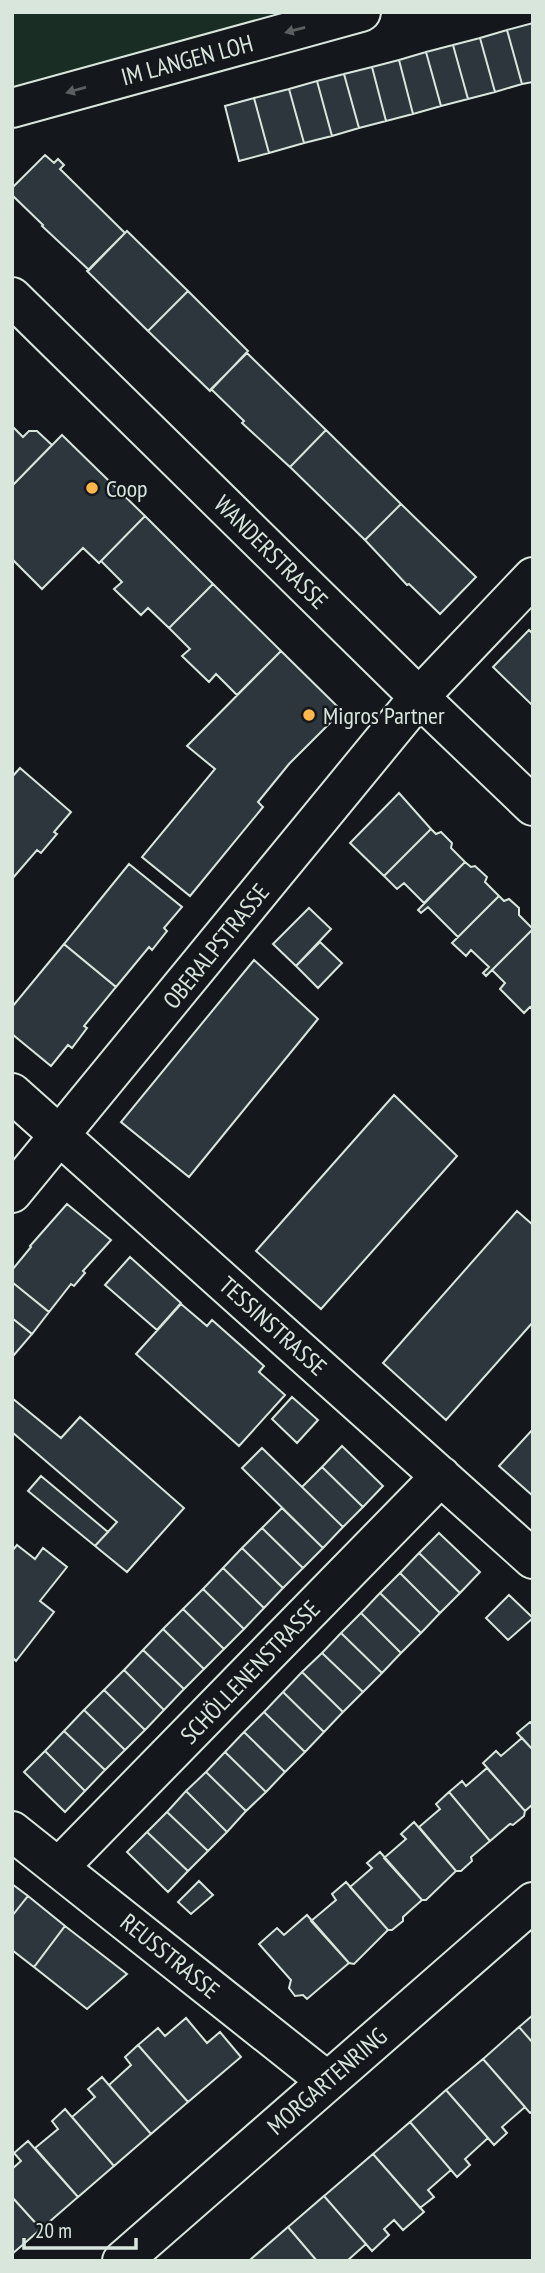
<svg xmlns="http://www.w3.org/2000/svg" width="545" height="2273" viewBox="0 0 545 2273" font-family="'PT Sans Narrow',sans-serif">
<rect width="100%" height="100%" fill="#14181c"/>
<path fill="#1a2d24" stroke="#939e99" stroke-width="2" d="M12 12H295L12 89Z"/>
<path fill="#2c363c" stroke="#d8e6dc" stroke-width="2" d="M533 23V82L522 84 507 30Z
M507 30 522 84 495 92 480 38Z
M480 38 495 92 468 99 453 45Z
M453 45 468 99 441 106 426 52Z
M426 52 441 106 413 114 399 60Z
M399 60 413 114 386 121 372 67Z
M372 67 386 121 359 128 344 74Z
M344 74 359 128 332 136 317 81Z
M317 81 332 136 304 143 289 89Z
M289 89 304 143 269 153 254 98Z
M254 98 269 153 239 161 225 106Z
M45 155 54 163 58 159 64 165 60 169 125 233 89 270 42 226 43 225 12 195V188Z
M127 231 188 291 148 331 87 271Z
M188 291 248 351 210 391 148 331Z
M247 353 326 430 290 467 242 423 244 421 211 389Z
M12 426 23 437 29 431H37L52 445 12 486Z
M326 430 401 504 365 540 290 467Z
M62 435 145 516 99 563 83 548 42 589 12 559V486Z
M401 504 476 577 440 614 409 584 407 585 365 540Z
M145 516 213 584 169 628 148 608 141 615 114 589 122 582 101 561Z
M213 584 281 651 237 695 216 674 209 682 182 656 190 649 169 628Z
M529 630 533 634V706L493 667Z
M281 651 342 711 289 764 258 802 263 807 190 896 142 857 215 769 187 746Z
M20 768 71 812 54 832 57 834 41 853 37 850 12 879V777Z
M399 793 431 829 384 876 350 843Z
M431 829 436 834 441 832 452 843 451 848 465 862 424 903 404 883 397 889 384 876Z
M465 862 471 867 475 866 487 877 485 882 499 896 458 937 428 907 421 913 418 910Z
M129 864 182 907 164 928 167 931 152 950 149 947 116 987 64 944Z
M499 896 504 901 509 899 519 908V915L533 929 486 976 483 973 489 967 471 950 466 956 452 943Z
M309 908 331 929 296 966 273 944Z
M533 929V1010L530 1007 524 1013 500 989 505 983 492 970Z
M320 942 342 963 318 988 296 966Z
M64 944 116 987 84 1026 87 1028 72 1048 68 1045 51 1066 12 1034V1007Z
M254 960 318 1019 189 1177 121 1122Z
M394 1095 457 1156 321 1309 256 1251Z
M67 1204 111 1240 83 1271 85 1273 74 1286 71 1284 49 1312 12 1282V1270L31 1247 30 1246Z
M517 1211 533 1225V1322L446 1420 383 1363Z
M130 1257 181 1303 157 1330 105 1285Z
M12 1282 49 1312 32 1334 12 1318Z
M181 1304 207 1326 212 1320 264 1366 259 1372 285 1395 239 1446 136 1354Z
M12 1318 32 1334 14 1355 12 1354Z
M292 1397 318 1420 297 1443 272 1419Z
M12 1398 61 1438 80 1417 184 1508 127 1572 95 1546 117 1522 12 1432Z
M533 1429V1496L499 1466Z
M342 1446 383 1486 363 1507 322 1467Z
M262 1448 343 1527 323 1548 242 1468Z
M322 1467 363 1507 343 1527 302 1487Z
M41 1476 108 1532 95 1546 28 1491Z
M282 1508 323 1548 303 1568 262 1528Z
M262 1528 303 1568 283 1588 242 1548Z
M439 1533 480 1572 460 1593 419 1553Z
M17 1545 35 1559 43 1548 67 1567 40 1601 54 1612 16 1661 12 1657V1551Z
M242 1548 283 1588 264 1608 223 1568Z
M419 1553 460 1593 440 1613 400 1573Z
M223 1568 264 1608 244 1629 203 1589Z
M400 1573 440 1613 421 1633 380 1593Z
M203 1589 244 1629 224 1649 183 1609Z
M380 1593 421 1633 401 1653 361 1613Z
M509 1595 533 1618 508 1640 486 1618Z
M183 1609 224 1649 204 1669 163 1629Z
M361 1613 401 1653 382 1673 341 1633Z
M163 1629 204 1669 184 1689 143 1650Z
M341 1633 382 1673 363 1692 322 1653Z
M143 1650 184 1689 164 1710 124 1670Z
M322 1653 363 1692 343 1712 302 1672Z
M124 1670 164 1710 145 1730 104 1690Z
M302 1672 343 1712 324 1732 283 1692Z
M104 1690 145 1730 125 1750 84 1710Z
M283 1692 324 1732 305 1752 264 1712Z
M84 1710 125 1750 105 1770 64 1731Z
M264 1712 305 1752 285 1772 244 1732Z
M530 1722 533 1725V1750L517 1733Z
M64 1731 105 1770 85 1791 45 1751Z
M244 1732 285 1772 266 1792 225 1752Z
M522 1738 533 1750V1804L525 1811 483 1763 496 1751 501 1756Z
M45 1751 85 1791 65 1812 24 1772Z
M225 1752 266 1792 246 1811 206 1772Z
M487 1768 525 1811 524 1816 513 1825 510 1824 490 1841 449 1792 462 1781 466 1786Z
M206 1772 246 1811 227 1832 186 1791Z
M186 1791 227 1832 208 1851 167 1812Z
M449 1792 490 1841 471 1857 472 1861 461 1871H456L419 1827 440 1809 436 1804Z
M167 1812 208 1851 188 1871 147 1832Z
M414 1822 456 1871 426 1900H422L384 1858 406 1839 401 1834Z
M147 1832 188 1871 168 1892 127 1852Z
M380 1852 422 1900 403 1917V1921L392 1930H388L350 1887 372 1868 367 1863Z
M199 1881 213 1895 191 1914 178 1902Z
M346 1882 388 1930 354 1964 349 1963 311 1921 336 1900 332 1894Z
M12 1884 28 1896 12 1916Z
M28 1896 65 1926 34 1967 12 1950V1916Z
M307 1915 349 1963 307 1999 303 1995 295 1996 289 1988 291 1980 259 1944 277 1928 284 1935Z
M65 1926 127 1974 87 2009 34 1967Z
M533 2015V2043L519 2027Z
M186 2018 207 2043 220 2032 241 2057 188 2102 138 2045 158 2028 165 2036Z
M519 2027 533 2043V2111L530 2113 483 2059Z
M138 2045 188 2102 151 2134 109 2085 131 2065 125 2057Z
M483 2059 525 2107 502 2127 507 2133 494 2145 446 2090Z
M102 2077 151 2134 114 2166 72 2117 95 2097 88 2089Z
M446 2090 488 2138 465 2159 470 2165 457 2177 410 2122Z
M65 2109 114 2166 78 2197 35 2148 58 2129 52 2121Z
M410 2122 451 2170 428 2190 434 2197 420 2208 373 2154Z
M28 2141 78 2197 41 2229 12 2197V2169L21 2161 14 2153Z
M373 2154 424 2212 403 2230 394 2220 384 2229 389 2235 372 2251 324 2196Z
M324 2196 366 2244 347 2261H317L288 2227Z
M12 2197 41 2229 12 2254Z
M288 2227 317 2261H253L251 2259Z"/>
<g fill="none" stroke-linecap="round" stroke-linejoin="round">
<g stroke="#d8e6dc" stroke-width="42">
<path id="minor" d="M12 108 361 12
M12 297 419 697 533 806
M12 1093 533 1559
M12 1193 419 697 533 577
M12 1831 327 2081
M59 1867 441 1476"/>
</g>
<g stroke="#d8e6dc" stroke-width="42">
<path id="major" d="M122 2261 533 1902"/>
</g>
<use href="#minor" stroke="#14181c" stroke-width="38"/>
<use href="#major" stroke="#14181c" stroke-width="38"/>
</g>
<defs><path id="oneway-solid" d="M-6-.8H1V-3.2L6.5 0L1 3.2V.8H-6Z" transform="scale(1.75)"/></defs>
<g fill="#59605f">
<use href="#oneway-solid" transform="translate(295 30) rotate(165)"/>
<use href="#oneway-solid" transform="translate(76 90) rotate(164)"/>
</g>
<g fill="#ffb74d" stroke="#14181c" stroke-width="2.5">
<circle cx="92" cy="488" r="7"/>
<circle cx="309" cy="715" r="7"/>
</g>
<g text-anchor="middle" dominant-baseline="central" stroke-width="5" stroke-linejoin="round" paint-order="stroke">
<g font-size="24" fill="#d8e6dc" stroke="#14181c">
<text transform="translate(187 60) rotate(-15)">IM LANGEN LOH</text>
<text transform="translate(271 552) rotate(45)">WANDERSTRASSE</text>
<text transform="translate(216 946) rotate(-51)">OBERALPSTRASSE</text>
<text transform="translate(273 1326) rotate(42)">TESSINSTRASSE</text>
<text transform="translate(250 1672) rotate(-46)">SCHÖLLENENSTRASSE</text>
<text transform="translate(170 1956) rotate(39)">REUSSTRASSE</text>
<text transform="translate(327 2081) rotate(-41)">MORGARTENRING</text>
</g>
<g font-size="24" fill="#d8e6dc" stroke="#14181c" text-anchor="start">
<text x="106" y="488">Coop</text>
<text x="323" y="715">Migros Partner</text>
</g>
</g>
<rect width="545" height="2273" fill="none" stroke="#d8e6dc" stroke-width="28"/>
<path d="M24 2238v10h112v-10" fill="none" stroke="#d8e6dc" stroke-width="3.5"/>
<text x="35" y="2238" font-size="21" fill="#d8e6dc" stroke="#14181c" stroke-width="5" paint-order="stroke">20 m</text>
</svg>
